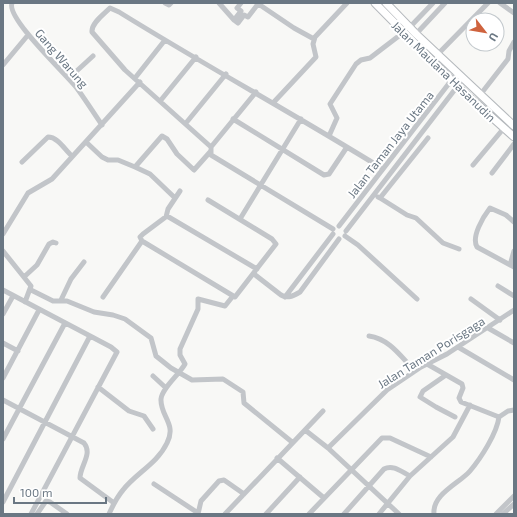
<svg xmlns="http://www.w3.org/2000/svg" width="517" height="517" viewBox="0 0 517 517" font-family="'Exo 2',sans-serif">
<rect width="100%" height="100%" fill="#f8f8f6"/>
<g fill="none" stroke-linecap="round" stroke-linejoin="round">
<g stroke="#b5b9bd" stroke-width="9">
<path id="secondary" d="M375 3 458 87 514 137
M386 3 416 34 514 126"/>
</g>
<path stroke="#c2c5c9" stroke-width="5" d="M12 3C6 18 65 73 76 87 85 99 93 112 102 125
M165 3 169 5 171 3
M219 3 234 20 241 11 237 8 241 3
M257 3 294 28 314 39
M500 3 514 13
M234 20 238 23 244 15 248 17 258 4
M409 28 433 3
M416 34 445 3
M437 55 488 3
M3 65 28 35
M69 78 93 56
M135 78 165 40
M256 92 211 147V155L333 229
M480 95 508 59 509 51 514 42
M161 100 196 57
M273 103 316 57 313 44 315 37 347 3
M233 119 324 175 329 174 347 147
M186 123 226 74
M329 136 337 118 330 104 356 64 361 60 370 58 404 32
M86 142 102 157 108 160H118L135 167 162 136 167 139 177 154 194 170 210 152
M211 147 125 70 92 32C91 23 104 14 110 8L119 12C206 66 296 115 383 169
M22 162 48 137C58 137 65 150 72 156
M473 165 504 128
M135 167 150 174 174 197
M492 173 514 144
M378 197 380 198 428 138
M380 198 407 215 416 218 443 243 459 249
M166 217 168 209 180 191
M240 219 301 119
M514 222 506 215 490 208C483 217 471 237 477 247L514 267
M339 226 457 73
M346 231 463 79
M3 234 28 193 52 179 140 82
M345 236 358 245 417 299
M142 241 235 297 276 244 272 239 208 200
M3 251 31 286 25 302
M510 265 514 251
M254 274 281 295C288 299 293 296 300 292L339 239
M24 277 37 265 49 244 53 242 56 243
M498 286 514 296
M3 290 111 347 117 352 31 514
M31 290 53 301H67L94 312 113 315 125 319 151 338 156 356 171 368 192 380 223 379 243 392 244 403 292 442
M103 297 142 241 140 237 143 234 167 216 257 269
M285 297 333 234
M471 299 500 320
M61 300 71 279 84 262
M3 314 13 296
M488 328 514 343
M369 336C390 339 401 357 415 371
M3 343 18 351
M458 347 514 380
M427 364 462 384 463 388 459 398 461 402 499 417 508 411 514 410
M446 375 423 391 420 397 436 407 455 417
M153 376 166 388
M3 378 39 310
M98 387 129 411 144 416 153 429
M3 400 84 443C93 454 80 466 80 478L114 503
M305 430 328 448 399 514
M3 439 65 323
M328 448 387 390 421 367 447 354 514 310
M277 458 324 498
M154 484 198 513
M3 502 90 336
M37 514 46 501 50 502 67 514
M109 514C113 505 117 497 123 490 136 473 157 464 167 443 177 424 160 416 161 399 162 388 179 375 185 364L180 355V349L198 309V299L225 306 233 296
M198 514 201 501 219 481 224 480 244 494
M225 514 323 411
M266 514 300 477
M309 514 382 438H390L431 457
M344 514 384 469C393 464 402 472 410 476
M379 514 410 476 453 437 470 405
M434 514C432 494 460 483 470 471 481 458 497 433 499 417
M496 514 514 496
M503 514 514 504"/>
<use href="#secondary" stroke="#fff" stroke-width="7"/>
</g>
<g text-anchor="middle" dominant-baseline="central" stroke-width="4" stroke-linejoin="round" paint-order="stroke">
<g font-size="12" fill="#6a7783" stroke="#fff">
<text transform="translate(62 58) rotate(49)">Gang Warung</text>
<text transform="translate(444 71) rotate(44)">Jalan Maulana Hasanudin</text>
<text transform="translate(390 144) rotate(-52)">Jalan Taman Jaya Utama</text>
<text transform="translate(431 352) rotate(-32)">Jalan Taman Porisgaga</text>
</g>
</g>
<rect width="517" height="517" fill="none" stroke="#6a7783" stroke-width="8"/>
<g transform="translate(485 32) rotate(121)"><circle r="19" fill="#ffffff" stroke="#c3c9cd"/>
<path d="M0-3L7 15L0 10L-7 15Z" fill="#cf633e"/>
<text y="-6" font-size="11" font-weight="bold" text-anchor="middle" fill="#6a7783">U</text>
</g>
<path d="M14 497v6h92v-6" fill="none" stroke="#6a7783" stroke-width="2"/>
<text x="20" y="497" font-size="12" fill="#6a7783" stroke="#ffffff" stroke-width="3" paint-order="stroke">100 m</text>
</svg>
